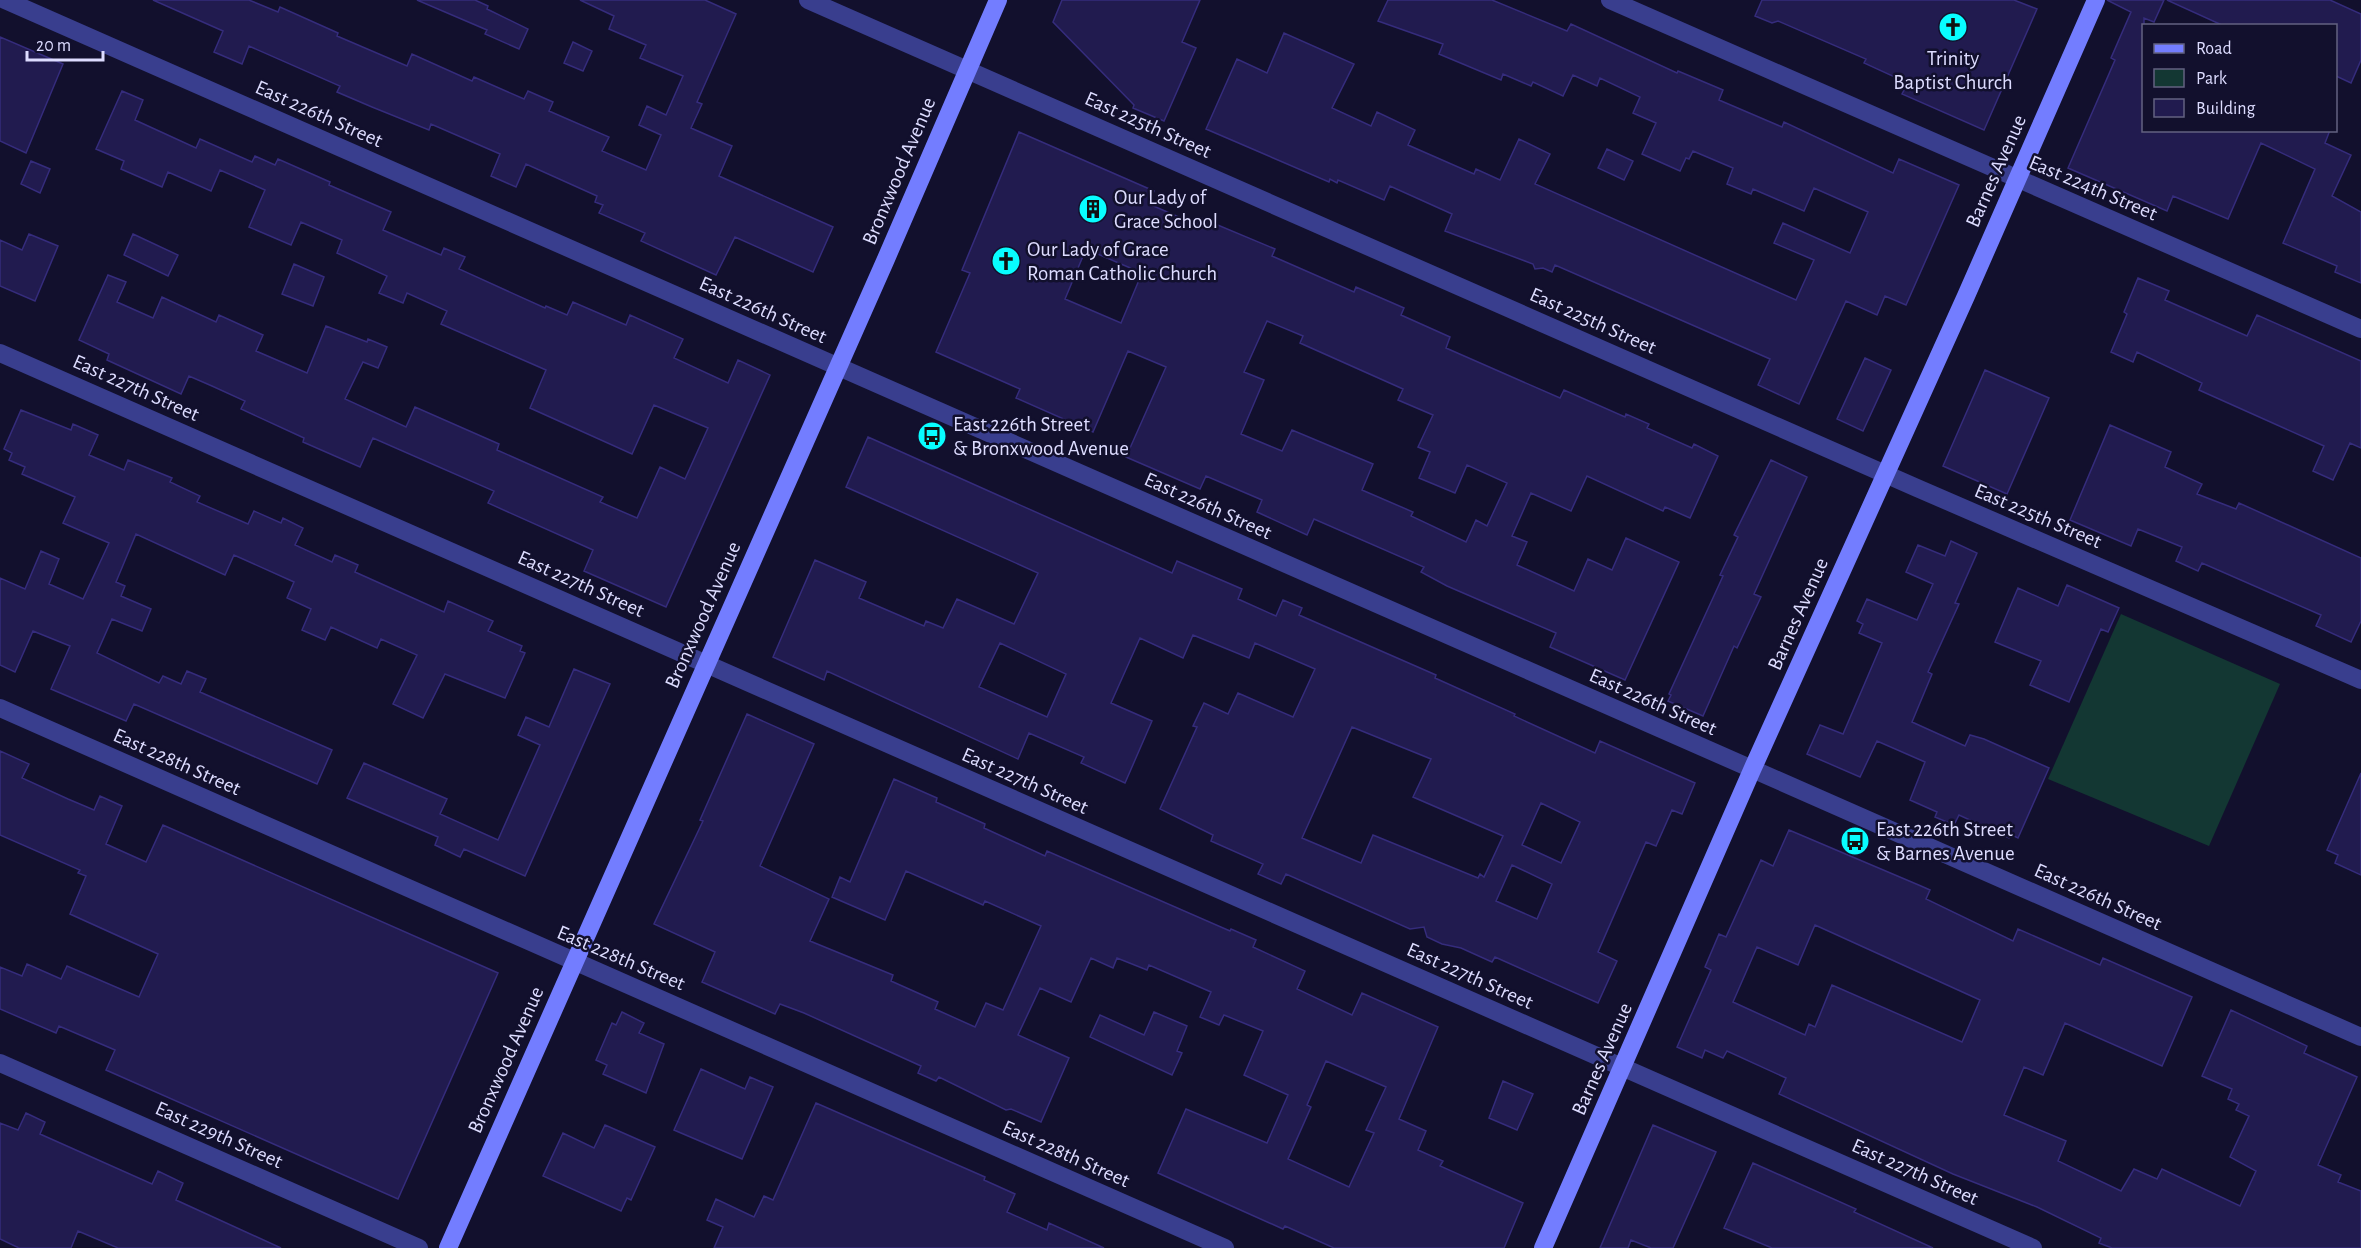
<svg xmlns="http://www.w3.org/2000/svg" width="2361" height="1248" viewBox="0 0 2361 1248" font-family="'Alegreya Sans',sans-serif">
<rect width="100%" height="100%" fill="#12102d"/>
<path fill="#133733" d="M2121 614 2280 684 2209 846 2048 779Z"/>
<path fill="#211b4f" stroke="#352c7c" stroke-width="1.5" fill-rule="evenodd" d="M153 0H249L278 12 280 7 338 33 337 36 407 66 412 54 472 81 474 77 524 99 528 91 553 102 549 111 609 137 602 151 646 170 661 135 639 125 647 106 666 115 683 76 640 58 646 45 609 29 614 16 580 0H705L736 14 697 102 702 104 691 128 732 146 719 176 833 227 813 272 735 237 716 275 641 241 645 233 599 213 603 205 595 202 597 196 526 164 516 187 491 176 500 154 431 124 429 130 372 107 337 92 340 86 249 46 242 64 214 52 223 31Z
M417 0H475L488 6 487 9 528 29 519 49 485 34 487 30Z
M1062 0H1200L1182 42 1196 48 1164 121 1133 108 1134 105 1053 22Z
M1388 0H1492L1567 31 1571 24 1677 73 1678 71 1723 90 1719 100 1782 127 1784 122 1893 173 1899 159 1959 185 1906 305 1885 296 1877 315 1846 301 1799 404 1758 385 1770 359 1555 265 1552 272 1543 268 1535 269 1533 264 1445 231 1452 214 1390 186 1384 200 1338 180 1337 183 1330 179 1329 182 1206 129 1237 59 1267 73 1284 33 1354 64 1332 108 1371 126 1377 112 1415 130 1408 145 1474 174 1476 169 1500 180 1519 139 1550 154 1535 184 1796 300 1814 260 1774 243 1783 223 1850 253 1868 212 1814 188 1804 211 1753 189 1751 194 1727 184 1733 168 1693 151 1689 159 1686 158 1680 171 1642 154 1656 123 1633 113 1640 97 1600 78 1597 86 1573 75 1563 96 1533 82 1531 86 1503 74 1501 80 1439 54 1443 44 1378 21Z
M1762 0H2014L2037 9 1984 130 1902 94 1908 83 1864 63 1866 59 1778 21 1772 23 1755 16Z
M2107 0H2164L2154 22 2144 18V130H2330L2325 143 2351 155 2332 196 2361 212V283L2335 272 2337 266 2283 243 2315 169 2261 143 2228 219 2173 196 2167 211 2068 168 2115 60 2111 58 2131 12Z
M2167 0H2330L2361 14V60L2351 83 2336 76V26H2224Z
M0 37 63 64 26 153 0 141Z
M573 42 592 51 583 71 564 63Z
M122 91 143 100 135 120 196 148 200 139 252 162 255 156 275 165 278 159 330 182 329 185 391 212 383 230 441 255 444 248 465 257 459 269 545 308 546 306 567 315 573 302 626 325 630 315 683 339 674 358 728 383 738 360 770 375 666 607 584 571 593 550 488 503 494 491 373 438 360 467 303 442 304 438 241 409 245 401 212 386 189 376 181 394 107 360 109 354 79 340 108 275 126 282 117 302 153 318 162 297 216 322 219 315 263 335 256 351 307 373 326 326 367 342 368 339 387 347 378 368 363 362 345 399 406 427 415 407 499 444 497 450 603 497 600 502 637 518 660 467 685 479 708 428 654 405 632 454 530 408 546 370 441 324 447 311 407 293 403 303 379 293 387 276 337 253 342 240 301 222 291 245 249 227 265 190 220 170 211 191 168 172 162 187 121 169 124 161 96 149Z
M1019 132 1154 191 1149 204 1197 225 1201 218 1275 249 1272 256 1354 292 1356 287 1404 308 1401 315 1450 337 1446 348 1560 398 1564 390 1625 417 1626 414 1649 424 1647 428 1692 448 1694 444 1718 456 1690 518 1665 507 1663 511 1587 476 1571 511 1531 493 1512 536 1527 542 1517 565 1574 591 1588 559 1612 570 1626 538 1679 562 1625 680 1550 647 1556 633 1447 586 1421 572 1424 567 1314 519 1307 535 1257 512 1262 500 1206 476 1200 489 1126 457 1166 367 1128 351 1093 432 1016 398 1020 389 936 352 970 273 962 270ZM1086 249 1142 273 1121 323 1065 299ZM1267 321 1303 336 1300 343 1403 389 1398 400 1433 415 1418 447 1430 452 1419 478 1455 493 1467 465 1507 483 1487 526 1476 520 1466 542 1411 516 1413 512 1362 490 1373 464 1292 430 1282 451 1241 434 1264 380 1244 372Z
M1607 149 1633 161 1624 180 1598 168Z
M31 161 50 169 40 193 21 184Z
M29 234 58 246 35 301 0 286V240L22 250Z
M133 234 178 255 168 276 124 255Z
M294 264 324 277 313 306 282 294Z
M2138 278 2169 291 2165 300 2247 336 2257 315 2361 361V448L2350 443 2333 480 2313 471 2324 446 2199 390 2202 383 2137 352 2133 362 2111 352 2127 314 2124 312Z
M1865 358 1891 370 1863 431 1837 419Z
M1985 370 2049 398 2007 494 1943 466Z
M21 410 71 430 73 424 98 435 89 455 124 470 128 460 172 478 170 482 200 496 197 502 248 524 254 511 281 523 283 518 303 528 295 545 332 562 335 555 358 565 355 572 444 612 448 601 493 621 488 631 522 646 520 651 525 653 505 698 445 674 423 718 393 704 417 655 381 639 377 648 331 627 325 640 302 630 311 609 287 598 294 582 234 555 225 575 136 534 116 582 125 586 121 596 151 609 142 631 112 619 97 653 159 683 163 676 181 684 187 671 206 679 200 692 332 750 317 784 134 704 126 721 51 689 70 646 33 631 15 672 0 665V578L25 589 41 551 59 559 49 584 83 599 109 543 63 523 75 497 22 474 25 467 9 460 12 453 4 449Z
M2110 425 2171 452 2165 467 2202 484 2197 494 2236 509 2239 503 2361 558V621L2351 642 2316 626 2321 615 2202 563 2198 571 2176 561 2182 547 2138 529 2131 546 2070 520Z
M868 437 1172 573 1177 561 1242 589 1238 599 1276 616 1283 600 1302 608 1299 615 1436 675 1435 678 1515 714 1514 716 1595 753 1600 741 1695 783 1682 814 1672 810 1656 846 1646 842 1598 952 1617 961 1598 1003 1495 957 1492 962 1461 948 1442 944 1427 937 1424 927 1410 929 1286 874 1281 884 1258 874 1263 864 1211 841 1213 835 1160 809 1197 727 1193 726 1204 703 1228 714 1238 693 1293 717 1315 669 1255 643 1249 658 1193 635 1183 658 1140 638 1111 703 1152 721 1125 783 1081 763 1084 757 1029 733 1018 759 827 671 824 680 773 657 815 560 866 582 859 598 924 626 926 621 943 628 957 599 1014 624 1038 573 846 487ZM1000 643 1066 674 1047 717 979 687ZM1352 727 1431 759 1413 797 1503 836 1484 877 1480 874 1478 878 1373 835 1361 863 1302 838ZM1541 803 1580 822 1561 863 1522 845ZM1512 865 1552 884 1537 919 1496 901Z
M1771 460 1807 477 1754 594 1761 597 1737 648 1734 646 1703 716 1668 701 1671 695 1669 694 1723 576 1720 575 1738 537 1734 535Z
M1951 541 1977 553 1955 603 1959 604 1928 672 1932 674 1912 722 1965 746 1970 735 1984 739 2049 768 2018 838 2010 834 2009 838 1959 815 1954 825 1935 817 1937 812 1910 800 1925 762 1877 741 1860 777 1807 754 1820 725 1843 734 1882 643 1859 633 1863 624 1857 621 1867 599 1917 620 1933 584 1906 572 1918 545 1945 556Z
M2067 585 2119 608 2108 632 2101 629 2069 702 2030 685 2041 661 1995 642 2018 588 2058 606Z
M574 669 610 684 525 876 464 849 460 857 435 845 438 837 347 798 364 763 447 799 440 814 498 840 540 745 518 735 526 717 549 727Z
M747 714 814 744 760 866 829 899 810 941 893 975 891 981 938 1002 935 1009 975 1027 986 1003 1003 1010 1041 926 985 901 983 905 906 871 885 920 832 897 840 877 850 882 894 779 937 798 936 802 985 824 984 828 1045 856 1047 851 1230 931 1231 929 1256 940 1253 947 1305 971 1297 989 1352 1015 1362 993 1438 1027 1399 1119 1426 1131 1418 1150 1443 1161 1440 1166 1523 1203 1504 1248H1334L1285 1226 1283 1229 1158 1173 1186 1109 1267 1143 1288 1095 1244 1075 1263 1031 1224 1015 1219 1025 1200 1017 1211 992 1149 965 1147 970 1117 958 1113 968 1091 958 1071 1002 1040 988 1018 1035 1069 1058 1041 1122 1011 1109 1006 1110 939 1077 936 1081 918 1073 921 1066 804 1013 780 1004 775 1014 702 982 715 952 654 924 703 821 700 820ZM1326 1061 1386 1087 1366 1130 1374 1133 1349 1187 1288 1159 1311 1107 1307 1105Z
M0 751 29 764 22 778 68 799 94 810 100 796 122 806 106 844 146 862 163 825 498 973 398 1199 106 1070 115 1050 59 1026 56 1033 0 1009V967L22 976 27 964 61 979 67 966 139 997 158 954 70 914 86 876 78 873 80 870 0 835Z
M2361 773V875L2335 863 2338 855 2327 850Z
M1789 830 1921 886 1930 890 1926 899 2013 941 2018 929 2100 965 2103 958 2192 997 2162 1066 2065 1023 2043 1075 2024 1067 2004 1115 2066 1141 2058 1161 2121 1191 2134 1169 2157 1179 2162 1169 2240 1206 2256 1171 2230 1157 2249 1116 2236 1110 2239 1104 2228 1099 2232 1089 2202 1076 2231 1010 2307 1046 2304 1053 2357 1077 2318 1165 2341 1175 2338 1182 2361 1191V1248H2112L2099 1243 2101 1238 2037 1207 1953 1174 1779 1094 1786 1078 1727 1051 1723 1058 1705 1050 1702 1058 1677 1047 1711 970 1705 967 1719 934 1726 937 1761 860 1773 866ZM1815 925 1980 1000 1962 1042 1832 985 1815 1027 1809 1024 1805 1035 1733 1002 1757 947 1798 965Z
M622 1012 644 1023 639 1033 664 1044 646 1093 603 1074 607 1065 596 1060 612 1023 616 1025Z
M1154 1012 1187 1026 1177 1051 1182 1053 1172 1075 1090 1037 1100 1015 1144 1035Z
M701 1069 745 1089 750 1077 773 1087 742 1159 674 1130Z
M1503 1081 1533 1094 1517 1130 1489 1118Z
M816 1103 985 1177 984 1180 1015 1194 1007 1212 1047 1230 1049 1223 1104 1248H714L723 1227 707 1220 716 1199 754 1217 764 1196 773 1200Z
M26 1113 45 1122 40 1134 152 1184 158 1171 183 1183 176 1200 281 1248H118L78 1231 71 1248H19L0 1239V1123L18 1130Z
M605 1125 655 1147 631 1200 627 1198 621 1211 543 1176 563 1133 594 1148Z
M1653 1125 1716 1152 1673 1248H1651L1631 1240 1628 1248H1600Z
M1753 1163 1856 1209 1854 1212 1933 1248H1772L1724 1228Z"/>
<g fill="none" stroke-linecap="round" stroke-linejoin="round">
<path stroke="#393e8e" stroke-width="18" d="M5 0 2361 1037
M808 0 1917 488 2361 680
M1610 0 2361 329
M0 353 2033 1248
M0 708 1225 1248
M0 1063 419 1248"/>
<path stroke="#737dff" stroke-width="18" d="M448 1248 886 259 998 0
M1543 1248 1752 770 1966 296 2096 0"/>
</g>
<defs>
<g id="church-disc" transform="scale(1.5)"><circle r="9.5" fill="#08fdff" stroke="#12102d"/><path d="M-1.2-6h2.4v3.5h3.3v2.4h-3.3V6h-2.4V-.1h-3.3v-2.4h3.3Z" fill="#111"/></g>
<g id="building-disc" transform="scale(1.5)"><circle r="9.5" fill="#08fdff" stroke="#12102d"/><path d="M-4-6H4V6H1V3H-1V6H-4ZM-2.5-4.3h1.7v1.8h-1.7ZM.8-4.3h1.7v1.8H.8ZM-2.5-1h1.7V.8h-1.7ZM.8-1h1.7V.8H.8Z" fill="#111"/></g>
<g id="bus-disc" transform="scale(1.5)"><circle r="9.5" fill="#08fdff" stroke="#12102d"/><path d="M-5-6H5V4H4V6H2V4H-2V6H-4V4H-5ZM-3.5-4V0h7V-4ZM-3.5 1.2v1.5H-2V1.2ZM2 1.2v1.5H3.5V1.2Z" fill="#111"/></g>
</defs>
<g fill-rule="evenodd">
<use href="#church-disc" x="1953" y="27"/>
<use href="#building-disc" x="1093" y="209"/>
<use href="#church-disc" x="1006" y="261"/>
<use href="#bus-disc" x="932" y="436"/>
<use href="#bus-disc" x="1855" y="841"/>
</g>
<g text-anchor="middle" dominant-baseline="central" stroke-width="5" stroke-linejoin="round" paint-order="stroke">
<g font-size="21" fill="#dddcff" stroke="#12102d" text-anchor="start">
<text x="1953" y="58" text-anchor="middle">Trinity<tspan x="1953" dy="24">Baptist Church</tspan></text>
<text x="1114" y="197">Our Lady of<tspan x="1114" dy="24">Grace School</tspan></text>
<text x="1027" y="249">Our Lady of Grace<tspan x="1027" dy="24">Roman Catholic Church</tspan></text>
<text x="953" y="424">East 226th Street<tspan x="953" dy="24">&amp; Bronxwood Avenue</tspan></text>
<text x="1876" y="829">East 226th Street<tspan x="1876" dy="24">&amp; Barnes Avenue</tspan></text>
</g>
<g font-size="21" fill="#dddcff" stroke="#12102d">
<text transform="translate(319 114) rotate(24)">East 226th Street</text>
<text transform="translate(1148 125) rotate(24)">East 225th Street</text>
<text transform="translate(899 171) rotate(-67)">Bronxwood Avenue</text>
<text transform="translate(1996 171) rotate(-66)">Barnes Avenue</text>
<text transform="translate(2093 188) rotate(23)">East 224th Street</text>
<text transform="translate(763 310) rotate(24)">East 226th Street</text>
<text transform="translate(1593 321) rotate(24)">East 225th Street</text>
<text transform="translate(136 388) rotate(24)">East 227th Street</text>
<text transform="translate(1208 506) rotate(24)">East 226th Street</text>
<text transform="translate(2038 516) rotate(23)">East 225th Street</text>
<text transform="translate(581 584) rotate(24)">East 227th Street</text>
<text transform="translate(1798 614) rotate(-66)">Barnes Avenue</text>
<text transform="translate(703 615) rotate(-66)">Bronxwood Avenue</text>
<text transform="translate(1653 702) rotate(24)">East 226th Street</text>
<text transform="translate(177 762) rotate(24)">East 228th Street</text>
<text transform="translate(1025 781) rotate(24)">East 227th Street</text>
<text transform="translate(2098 897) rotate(24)">East 226th Street</text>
<text transform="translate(621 958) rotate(23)">East 228th Street</text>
<text transform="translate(1470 976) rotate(24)">East 227th Street</text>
<text transform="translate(1602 1059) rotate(-66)">Barnes Avenue</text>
<text transform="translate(506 1060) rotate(-66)">Bronxwood Avenue</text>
<text transform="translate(219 1135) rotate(24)">East 229th Street</text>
<text transform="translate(1066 1154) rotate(24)">East 228th Street</text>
<text transform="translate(1915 1172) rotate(24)">East 227th Street</text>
</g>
</g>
<rect x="2142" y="24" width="195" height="108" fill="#12102d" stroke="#636281" stroke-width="1.5"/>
<rect x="2154" y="44" width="30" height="9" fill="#737dff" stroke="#636281" stroke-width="1.5"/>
<text x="2196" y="54" font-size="18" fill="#dddcff">Road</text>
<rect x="2154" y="69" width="30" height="18" fill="#133733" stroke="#636281" stroke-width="1.5"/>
<text x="2196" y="84" font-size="18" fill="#dddcff">Park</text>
<rect x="2154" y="99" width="30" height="18" fill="#211b4f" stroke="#636281" stroke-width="1.5"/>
<text x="2196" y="114" font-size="18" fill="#dddcff">Building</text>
<path d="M27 51v9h76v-9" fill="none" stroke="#dddcff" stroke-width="3"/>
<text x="36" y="51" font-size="18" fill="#dddcff" stroke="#12102d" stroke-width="4.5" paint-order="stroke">20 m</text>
</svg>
